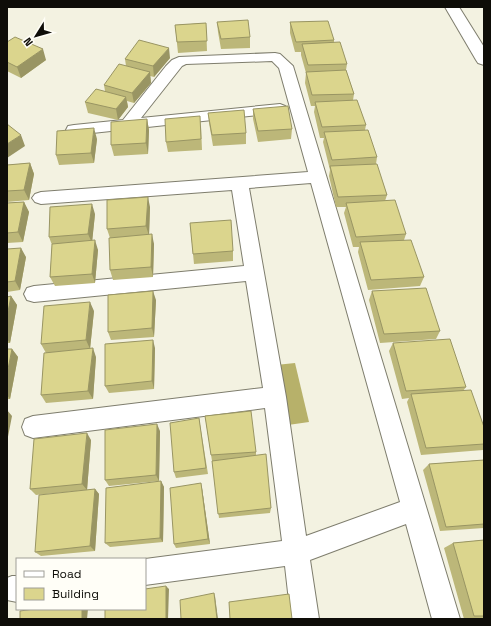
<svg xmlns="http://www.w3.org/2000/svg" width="491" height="626" viewBox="0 0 491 626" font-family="'Space Grotesk',sans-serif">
<rect width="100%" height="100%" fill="#f3f2e1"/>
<path fill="#b7b16a" d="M295 363 309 422 288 425 276 365Z"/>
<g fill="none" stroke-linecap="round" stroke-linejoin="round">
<g stroke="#7e7d6d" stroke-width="2">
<path id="street" d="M275 53 280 54 293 66 460 619H432L406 524 310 560 319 619H291L285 566 145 585V559L282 541 265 408 33 438 25 435 22 427 25 419 33 416 263 388 246 281 34 302 27 300 24 294 27 288 34 286 244 266 232 190 41 204 35 202 32 198 35 194 41 192 308 172 279 68 272 61 186 64 182 66 141 118 280 104 285 106 288 109 285 112 74 135 68 134 66 130 68 126 74 125 123 120 166 66 172 60 179 57ZM311 183 400 502 306 536 286 397 249 188Z
M12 576H17V602L7 600V578Z"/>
</g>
<g stroke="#7e7d6d" stroke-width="2">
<path id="secondary" d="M445 7H459L484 47V65L478 63 476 60Z"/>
</g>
<use href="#street" fill="#fff" fill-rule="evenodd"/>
<use href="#secondary" fill="#fff" fill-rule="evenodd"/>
</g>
<path fill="#bcb779" d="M217 22 250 37V48L221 49 218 32Z
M290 22 334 40V43L347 64 346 70 354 94 353 100 366 125 365 130 377 157 376 164 387 195 385 201 406 234 404 240 424 277 420 286 368 290 358 252 359 247H353L344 213 346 207H336L329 176 330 170 323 142 324 138H320L314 112 315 106H311L305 83 306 73 301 55V52H295L290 33Z
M206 23 207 51 178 53 175 25Z
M7 42 46 60 21 78 7 71Z
M170 58 154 77 150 76 151 83 134 103 127 101 128 107 118 120 88 113 85 102 105 91 104 85 126 66 125 59Z
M253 109 292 129 291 139 258 142 253 119Z
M208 113 246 133V144L213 146 209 123Z
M147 119 149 130 148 154 114 156 111 145Z
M201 126 202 150 168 152 166 142Z
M97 139 94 163 59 165 56 155Z
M30 163 34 174 29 200 7 202V165Z
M24 202 29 212 23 242 7 243V203Z
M150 207 149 235 154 244 153 277 113 280 110 270V238L107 229Z
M95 214 92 241 98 250 95 283 55 286 50 277 52 245 49 237Z
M190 223 233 251V261L194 264Z
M7 249 26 257 20 290 7 292Z
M372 291 440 331 436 339 380 343 369 300Z
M11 296 17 305 10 343H7V297Z
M156 300 154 337 111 340 108 332Z
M94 311 90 349 46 353 41 344Z
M393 343 466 387 463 391 484 427V450H483L421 455 407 402 409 398 402 399 389 351Z
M155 348 154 389 109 393 105 386Z
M7 349H12L18 357 10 399H7Z
M96 357 93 399 46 403 41 395Z
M205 416 256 452V455L271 508 270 513 219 518 212 461Z
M199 418 208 474 176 478 174 472Z
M160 431 159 481 109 486 105 480Z
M91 440 87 490 36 495 30 489Z
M484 460V528L440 531 423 470 429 464Z
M161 481 164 487 163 542 110 547 105 543Z
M202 488 210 544 176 548 174 544Z
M95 489 99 494 95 551 41 556 35 552Z
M484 540V618L464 619 444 548 453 543Z"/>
<path fill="#999563" d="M169 48 170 58 154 77 153 66Z
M43 49 46 60 21 78 17 67Z
M150 72 151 83 134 103 132 93Z
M126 97 128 107 118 120 116 109Z
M147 119 149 130 148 154 146 143Z
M94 128 97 139 94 163 91 153Z
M21 135 25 146 7 158V144Z
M30 163 34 174 29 200 24 190Z
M148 197 150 207 149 236 146 226Z
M24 202 29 212 23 242 18 232Z
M92 204 95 214 92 243 88 234Z
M152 234 154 244 153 277 151 267Z
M95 240 98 250 95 283 92 274Z
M21 248 26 257 20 290 15 281Z
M153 291 156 300 154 337 152 328Z
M11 296 17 305 10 343 7 339V317Z
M90 302 94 311 90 349 86 340Z
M153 340 155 348 154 389 152 381Z
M93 348 96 357 93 399 88 391Z
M12 349 18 357 10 399 7 395V374Z
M7 410 12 416 7 442Z
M157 424 160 431 159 481 156 475Z
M87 433 91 440 87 490 82 484Z
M161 481 164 487 163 542 160 538Z
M201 483 202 488 210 544 208 539Z
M95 489 99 494 95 551 90 546Z
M166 586 169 589 168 619H166Z
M214 593 215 596 218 619H217Z
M82 609H88L87 619H82Z"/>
<path fill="#dbd58d" stroke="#999563" d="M248 20 250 37 221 39 217 22Z
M328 21 334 40 296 42 290 22Z
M206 23 207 41 177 42 175 25Z
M15 37 43 49 17 67 7 62V42Z
M139 40 169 48 153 66 125 59Z
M340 42 347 64 308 65 302 44Z
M119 64 150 72 132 93 104 85Z
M346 70 354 94 312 95 306 72Z
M96 89 126 97 116 109 85 102Z
M357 100 366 125 322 127 315 102Z
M288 106 292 129 258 131 253 109Z
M244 110 246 133 212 135 208 113Z
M200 116 201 139 166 142 165 119Z
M147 119 146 143 111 145V122Z
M7 124 21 135 7 144Z
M94 128 91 153 56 155 57 131Z
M368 130 377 157 332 160 324 132Z
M30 163 24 190 7 191V165Z
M377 164 387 195 338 197 330 166Z
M148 197 146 226 107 229V200Z
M395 200 406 234 356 237 346 203Z
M24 202 18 232 7 233V203Z
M92 204 88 234 49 237 50 207Z
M231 220 233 251 193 254 190 223Z
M152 234 151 267 110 270 109 238Z
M95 240 92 274 50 277 52 244Z
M411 240 424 277 371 280 360 242Z
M21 248 15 281 7 282V249Z
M426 288 440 331 384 334 372 291Z
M153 291 152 328 108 332V295Z
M11 296 7 317V297Z
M90 302 86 340 41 344 44 306Z
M450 339 466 387 406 391 393 343Z
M153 340 152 381 105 386V344Z
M93 348 88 391 41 395 44 353Z
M7 349H12L7 374Z
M471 390 484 427V444L426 448 411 394Z
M251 411 256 452 211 455 205 416Z
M199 418 206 468 174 472 170 423Z
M157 424 156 475 105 480V430Z
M87 433 82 484 30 489 34 439Z
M266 454 271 508 218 514 212 461Z
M484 460V524L446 527 429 464Z
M161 481 160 538 105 543 106 488Z
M201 483 208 539 174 544 170 488Z
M95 489 90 546 35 552 39 495Z
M484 540V616H474L453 543Z
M166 586V619H105V609H145V589Z
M214 593 217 619H181L180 600Z
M289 594 292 619H230L229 602Z
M34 609H82V619H20V611Z"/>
<rect width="491" height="626" fill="none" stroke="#0e0d08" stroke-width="16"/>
<rect x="16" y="558" width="130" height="52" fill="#fffef7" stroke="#9f9e97"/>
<rect x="24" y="571" width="20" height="6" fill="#ffffff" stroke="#9f9e97"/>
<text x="52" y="578" font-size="12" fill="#0e0d08">Road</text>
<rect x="24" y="588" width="20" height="12" fill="#dbd58d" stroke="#9f9e97"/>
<text x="52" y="598" font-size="12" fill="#0e0d08">Building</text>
<g transform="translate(36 36) rotate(233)" stroke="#fffef7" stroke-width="3" paint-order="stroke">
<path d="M0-3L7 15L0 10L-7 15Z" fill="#0e0d08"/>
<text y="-6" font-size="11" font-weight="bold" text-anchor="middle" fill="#0e0d08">N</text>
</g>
</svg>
